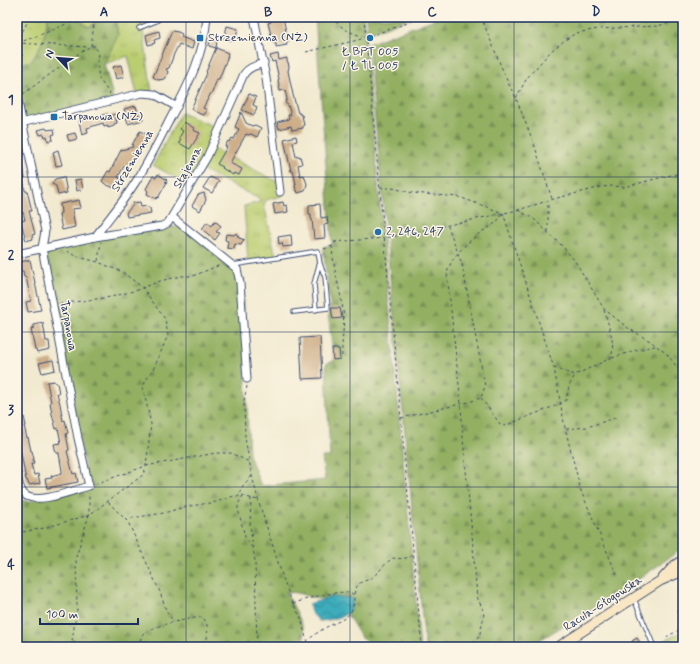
<svg xmlns="http://www.w3.org/2000/svg" width="700" height="664" viewBox="0 0 700 664" font-family="Mynerve,sans-serif">
<defs>
<pattern id="grass-tufts" width="24" height="20" patternUnits="userSpaceOnUse"><rect width="24" height="20" fill="#bacd70"/><path d="M3 7l-1-3M5 7V3M7 7l1-3M15 17l-1-3M17 17v-4M19 17l1-3" fill="none" stroke="#9fb063"/></pattern>
<pattern id="forest-firs" width="22" height="20" patternUnits="userSpaceOnUse"><rect width="22" height="20" fill="#93b062"/><path d="M5 1l3.5 6h-7zM16 11l3.5 6h-7z" fill="#779054"/></pattern>
<pattern id="garden-furrows" width="10" height="10" patternUnits="userSpaceOnUse"><rect width="10" height="10" fill="#bacd70"/><path d="M-1 1l2-2M0 10L10 0M9 11l2-2" fill="none" stroke="#9fb063"/></pattern>
<pattern id="water-waves" width="16" height="10" patternUnits="userSpaceOnUse"><rect width="16" height="10" fill="#3dacbb"/><path d="M0 5q4-4 8 0t8 0" fill="none" stroke="#328c9b"/></pattern>
</defs>
<rect width="100%" height="100%" fill="#fcf5e5"/>
<filter id="ink" filterUnits="userSpaceOnUse"><feTurbulence type="fractalNoise" baseFrequency=".025" numOctaves="2"/><feDisplacementMap in="SourceGraphic" scale="8" xChannelSelector="R" yChannelSelector="G"/><feConvolveMatrix kernelMatrix="1 2 1 2 8 2 1 2 1" color-interpolation-filters="sRGB"/></filter>
<filter id="wash" filterUnits="userSpaceOnUse"><feTurbulence type="fractalNoise" baseFrequency=".012" numOctaves="4" result="noise"/><feDisplacementMap in="SourceGraphic" scale="16" xChannelSelector="R" yChannelSelector="G"/><feGaussianBlur stdDeviation="0.9" result="paint"/><feColorMatrix in="noise" values="0 0 0 0 0 0 0 0 0 0 0 0 0 0 0 0 0 1.4 0 .05"/><feComposite in="paint" operator="in"/></filter>
<g filter="url(#wash)">
<rect width="100%" height="100%" fill="#f2ead0"/>
<path fill="url(#grass-tufts)" stroke="#6a7e67" d="M17 17H48L44 39 32 61 17 65Z
M83 17H104L89 27 85 25 82 21Z
M113 17H141L152 93 137 94 128 56 104 64 118 35 115 17Z
M181 113 220 129 212 148 278 182 281 196 266 200 264 205 276 257 248 262 244 206 260 202 261 200 201 169 191 186 153 165Z"/>
<path fill="url(#forest-firs)" stroke="#577060" d="M48 17H83L82 21 85 25 89 27 104 17H115L118 35 104 64 112 93V101L24 125 17 92V65L32 61 44 39Z
M315 17H363L420 647H374L361 637 347 614 350 610 352 598C342 596 333 599 323 599 309 599 299 590 286 593 294 608 308 629 304 647H17V480L21 499 27 502 88 486 45 249H67L81 243 132 232 157 231 167 227H179L191 230 205 237 232 265 242 280 249 455 261 486 325 480 322 457H330L326 364 334 361 328 312H331L323 247 332 245Z
M366 17H412L367 34Z
M440 17H683V548L629 586 528 647H425L368 44Z"/>
<path fill="url(#garden-furrows)" stroke="#6a7e67" d="M683 631V642L680 647H659L660 643Z"/>
<path fill="url(#water-waves)" stroke="#2c6e8c" d="M332 597 352 598C353 613 346 616 332 619 328 620 324 621 319 621L311 612 309 604Z"/>
<g id="blocks">
<path fill="#cdae89" d="M271 17H283L288 42H286L287 45 276 47V43H273L268 23 271 22Z
M227 26 238 29 235 41 224 39Z
M159 31 160 38 154 40 155 43 148 45 146 35Z
M172 31 178 32 182 34 181 37 194 42 192 49 179 44 174 54 169 68 166 69 168 72 165 79 158 80 153 77Z
M210 39 217 41 216 48 209 46Z
M216 48 228 53 227 56H228L219 79H217L212 93H211L203 108 207 110 204 115 200 114 191 109 207 73 206 72Z
M278 54 279 60 287 58V62H288L289 67 288 71 293 95 298 113H300V115H302L304 125H303V128L292 130 291 126 279 129 277 122 289 119 288 115H291L288 105 285 103 287 99 285 90 280 91 278 80 279 79 275 61 272 62 270 56Z
M121 65 124 77 116 79 113 67Z
M249 94 256 97 253 105 257 107 254 115 242 110Z
M136 106 139 116H142L143 120 128 124 124 109Z
M241 112 246 123 252 126 255 125 261 128 257 137 251 134 248 135 246 134 230 163 242 169 239 175 234 173 233 175 222 168 223 167 217 164 227 147 225 146 228 141 229 142 232 138 234 139 239 129 235 127Z
M108 114 109 116 115 114 117 123 114 124V126L108 128V126L104 127 103 123 87 128 88 133 82 135 79 121Z
M184 122 194 128 193 130 200 133 190 149 179 143 181 139 179 138 183 131 180 129Z
M46 128 47 130 54 129 55 134 52 135 53 140 48 141 47 136 45 137 44 134 40 135 38 130Z
M140 131 146 134 148 140 143 148 140 146 128 168 124 166 118 177 120 178 114 188 105 184 102 181 108 171 110 172 121 150 133 147 132 145Z
M75 133 77 139 69 141 67 135Z
M296 136 297 141 293 142 296 157 300 156 302 164 298 165 300 176 304 175 307 184 305 191 298 193 297 190H296L295 185 296 184 293 171H291L284 139Z
M58 150 62 165 56 166 53 152Z
M23 165 25 178H23L25 191H27L32 211H29L35 234 32 235 33 239 26 241 21 221 25 220 23 212 17 214V203H19L17 192V167Z
M158 174 167 180 165 182H167L158 198 157 197 156 199 147 194 148 191 146 189 153 176 156 178Z
M64 177 67 193 58 195 56 186 52 184 55 179Z
M210 177 219 181 212 193 203 188Z
M81 179 83 189 77 191 75 180Z
M204 193 206 200 200 211 192 206 198 195Z
M79 200 81 208 72 209 75 227 62 230 59 214 61 213 60 204Z
M140 202 141 207 146 206 150 208 151 213 127 217 126 213 134 204 133 203Z
M283 202 284 206 287 205 288 212 275 214 273 204Z
M320 204 321 218 327 217 328 224 324 225 325 238 314 239 312 219H311V214H309V205Z
M215 221 221 226 216 232 220 233 215 240 202 229 207 222 212 226Z
M236 233 239 238 245 240 242 243 241 245 235 244 234 249 227 248 228 241 225 240 226 234 234 235Z
M291 235 292 246 283 247 282 243 279 244 278 237Z
M30 260 41 310 28 312 26 302 31 301 26 277H24L23 271H21L19 262Z
M331 308H340L342 318 333 319Z
M43 323 46 341H49L50 350 37 353 36 350H35L31 329 34 328V325Z
M320 337 322 378 302 379 300 338Z
M332 349H339L340 359 333 360Z
M53 360 55 370 42 373 39 363Z
M54 381 55 383H57L59 393H57L60 404 63 421 65 420 68 433 66 434 69 450 67 451 73 474 76 473 78 482 47 488 45 479 52 478 51 476 62 473V471L59 453H56L54 444 61 443 58 428 56 429 52 414 50 402H51L47 382Z
M17 403H20L22 418 24 417 26 426H24L27 438 28 437 31 451H32L34 459H33L34 464H31L34 475 38 474 40 483 29 485 27 480H26L17 432Z
M637 638 643 647H626L633 643 632 641Z"/>
</g>
</g>
<g filter="url(#ink)">
<use href="#blocks" fill-opacity="0" stroke="#3b4b6f" stroke-width="1"/>
<g fill="none" stroke-linecap="round" stroke-linejoin="round">
<g stroke="#3b4b6f" stroke-width="5.5">
<path id="lane" d="M139 28 156 21 161 17
M233 265 318 251 320 264 325 277 328 308 294 312
M316 310 314 284 319 265
M634 599 654 647"/>
</g>
<g stroke="#3b4b6f" stroke-width="9">
<path id="street" d="M254 17 266 78 280 192
M17 97 45 231 42 248 78 438 89 486C74 490 35 506 24 494 19 489 18 480 17 473
M17 124 142 93 154 94 177 107
M172 217 237 269 240 283 247 379
M95 237C108 219 123 202 135 183 148 163 159 141 170 119 188 87 204 54 207 17
M17 254 95 237 162 226 168 223 207 157 244 74C249 67 255 66 264 63"/>
</g>
<g stroke="#3b4b6f" stroke-width="11">
<path id="secondary" d="M663 578 675 565 683 560
M558 647 660 581 676 574 683 569"/>
</g>
<path stroke="#3b4b6f" stroke-width="1" stroke-dasharray="3 3" stroke-linecap="butt" d="M67 17 70 22 76 23 94 17
M138 17 141 22
M332 17C341 29 351 33 365 37
M364 17 422 647
M481 17 508 83 515 96 534 144 552 199
M17 42 30 17
M17 43 89 47
M18 43 53 30 70 22
M91 46 95 17
M17 52 23 56
M306 52 358 40 425 17
M23 94 75 56 91 46H95L99 55 97 62 99 79 110 94
M516 98 527 78 551 51 565 40 576 33 598 29 657 26 683 20
M380 188H392L413 193 459 197 503 213 554 368 565 428 581 491 617 575
M518 210 534 219 563 247 575 261 604 309 628 328 650 341 667 354 683 375
M548 232V202
M334 242 384 238 421 231 518 210 557 198 602 187 612 186 624 187 671 175 683 174
M332 246C333 268 340 289 343 310 345 326 341 341 342 357
M324 249 332 246 336 242
M98 261 101 242
M59 304 111 297 137 290 160 281 181 276H193L220 265
M612 358 636 350 655 346
M554 368 575 375 611 358C616 343 608 324 604 310
M247 386 244 401 245 438 252 476 259 503 285 584 292 602 301 618 306 638 311 647
M481 398 500 424 504 426 560 404 566 400 569 386 575 375
M401 418 469 402 481 398 485 386 462 264 448 226
M566 429 587 427 618 417
M252 476C237 491 234 495 258 500
M95 484 146 466 216 453H231L249 462
M251 498 250 526 255 561 257 647
M108 502 128 522 160 592 167 613 174 622
M125 519 164 513 184 507 216 502 234 496H243L238 504V509L245 537 253 549
M17 533 44 528 89 515 143 475 146 466 151 424 143 388 146 380 155 366 168 335 165 319 142 287 122 272 98 262 75 256 67 251
M354 594C358 578 364 584 374 576 381 570 385 563 393 558 401 559 406 559 413 555
M293 604C310 597 331 592 350 592L354 595C355 620 340 619 323 629 318 632 313 636 308 640
M683 609H679L677 611 680 620 683 621V624
M666 637 683 628
M73 641 85 647
M310 645 331 647
M71 647 77 609 76 557 89 515V493
M130 647 140 641C141 639 141 637 142 635 147 626 192 618 202 617 211 624 206 636 207 647
M468 647 479 637 483 621 484 612 477 597 472 534 463 439 461 404 447 273C452 255 467 243 481 232 490 227 498 223 502 214"/>
<use href="#lane" stroke="#fff" stroke-width="3.5"/>
<use href="#street" stroke="#fff" stroke-width="7"/>
<use href="#secondary" stroke="#f9e7c3" stroke-width="9"/>
</g>
</g>
<path fill="none" stroke="#1b2f5e" stroke-width="1" stroke-opacity="0.55" d="M186 17V647M350 17V647M514 17V647M17 177H683M17 332H683M17 487H683"/>
<g fill="#1f6fb2" stroke="#fcf5e5" stroke-width="1.5">
<rect x="196" y="34" width="8" height="8" rx="2"/>
<circle cx="370" cy="38" r="4"/>
<rect x="50" y="113" width="8" height="8" rx="2"/>
<circle cx="378" cy="232" r="4"/>
</g>
<g text-anchor="middle" dominant-baseline="central" stroke-width="3" stroke-linejoin="round" paint-order="stroke">
<g font-size="12" fill="#1b2f5e" stroke="#fcf5e5" text-anchor="start">
<text x="208" y="38">Strzemienna (NŻ)</text>
<text x="370" y="52" text-anchor="middle">Ł BPT 005<tspan x="370" dy="14">/ Ł TL 005</tspan></text>
<text x="62" y="117">Tarpanowa (NŻ)</text>
<text x="386" y="232">2, 246, 247</text>
</g>
<g font-size="12" fill="#1b2f5e" stroke="#fcf5e5">
<text transform="translate(133 161) rotate(-59)">Strzemienna</text>
<text transform="translate(188 168) rotate(-61)">Stajenna</text>
<text transform="translate(68 326) rotate(80)">Tarpanowa</text>
<text transform="translate(603 604) rotate(-33)">Racula-Głogowska</text>
</g>
</g>
<rect width="700" height="664" fill="none" stroke="#fcf5e5" stroke-width="44"/>
<g transform="translate(58 58) rotate(296)" stroke="#fcf5e5" stroke-width="3" paint-order="stroke">
<path d="M0-3L7 15L0 10L-7 15Z" fill="#1b2f5e"/>
<text y="-6" font-size="11" font-weight="bold" text-anchor="middle" fill="#1b2f5e">N</text>
</g>
<path d="M40 618v6h98v-6" fill="none" stroke="#1b2f5e" stroke-width="2"/>
<text x="46" y="618" font-size="12" fill="#1b2f5e" stroke="#fcf5e5" stroke-width="3" paint-order="stroke">100 m</text>
<rect x="22" y="22" width="656" height="620" fill="none" stroke="#1b2f5e" stroke-width="1.5"/>
<g font-size="13" text-anchor="middle" font-weight="bold" fill="#1b2f5e">
<text x="104" y="16">A</text>
<text x="268" y="16">B</text>
<text x="432" y="16">C</text>
<text x="596" y="16">D</text>
<text x="11" y="104">1</text>
<text x="11" y="259">2</text>
<text x="11" y="414">3</text>
<text x="11" y="569">4</text>
</g>
</svg>
